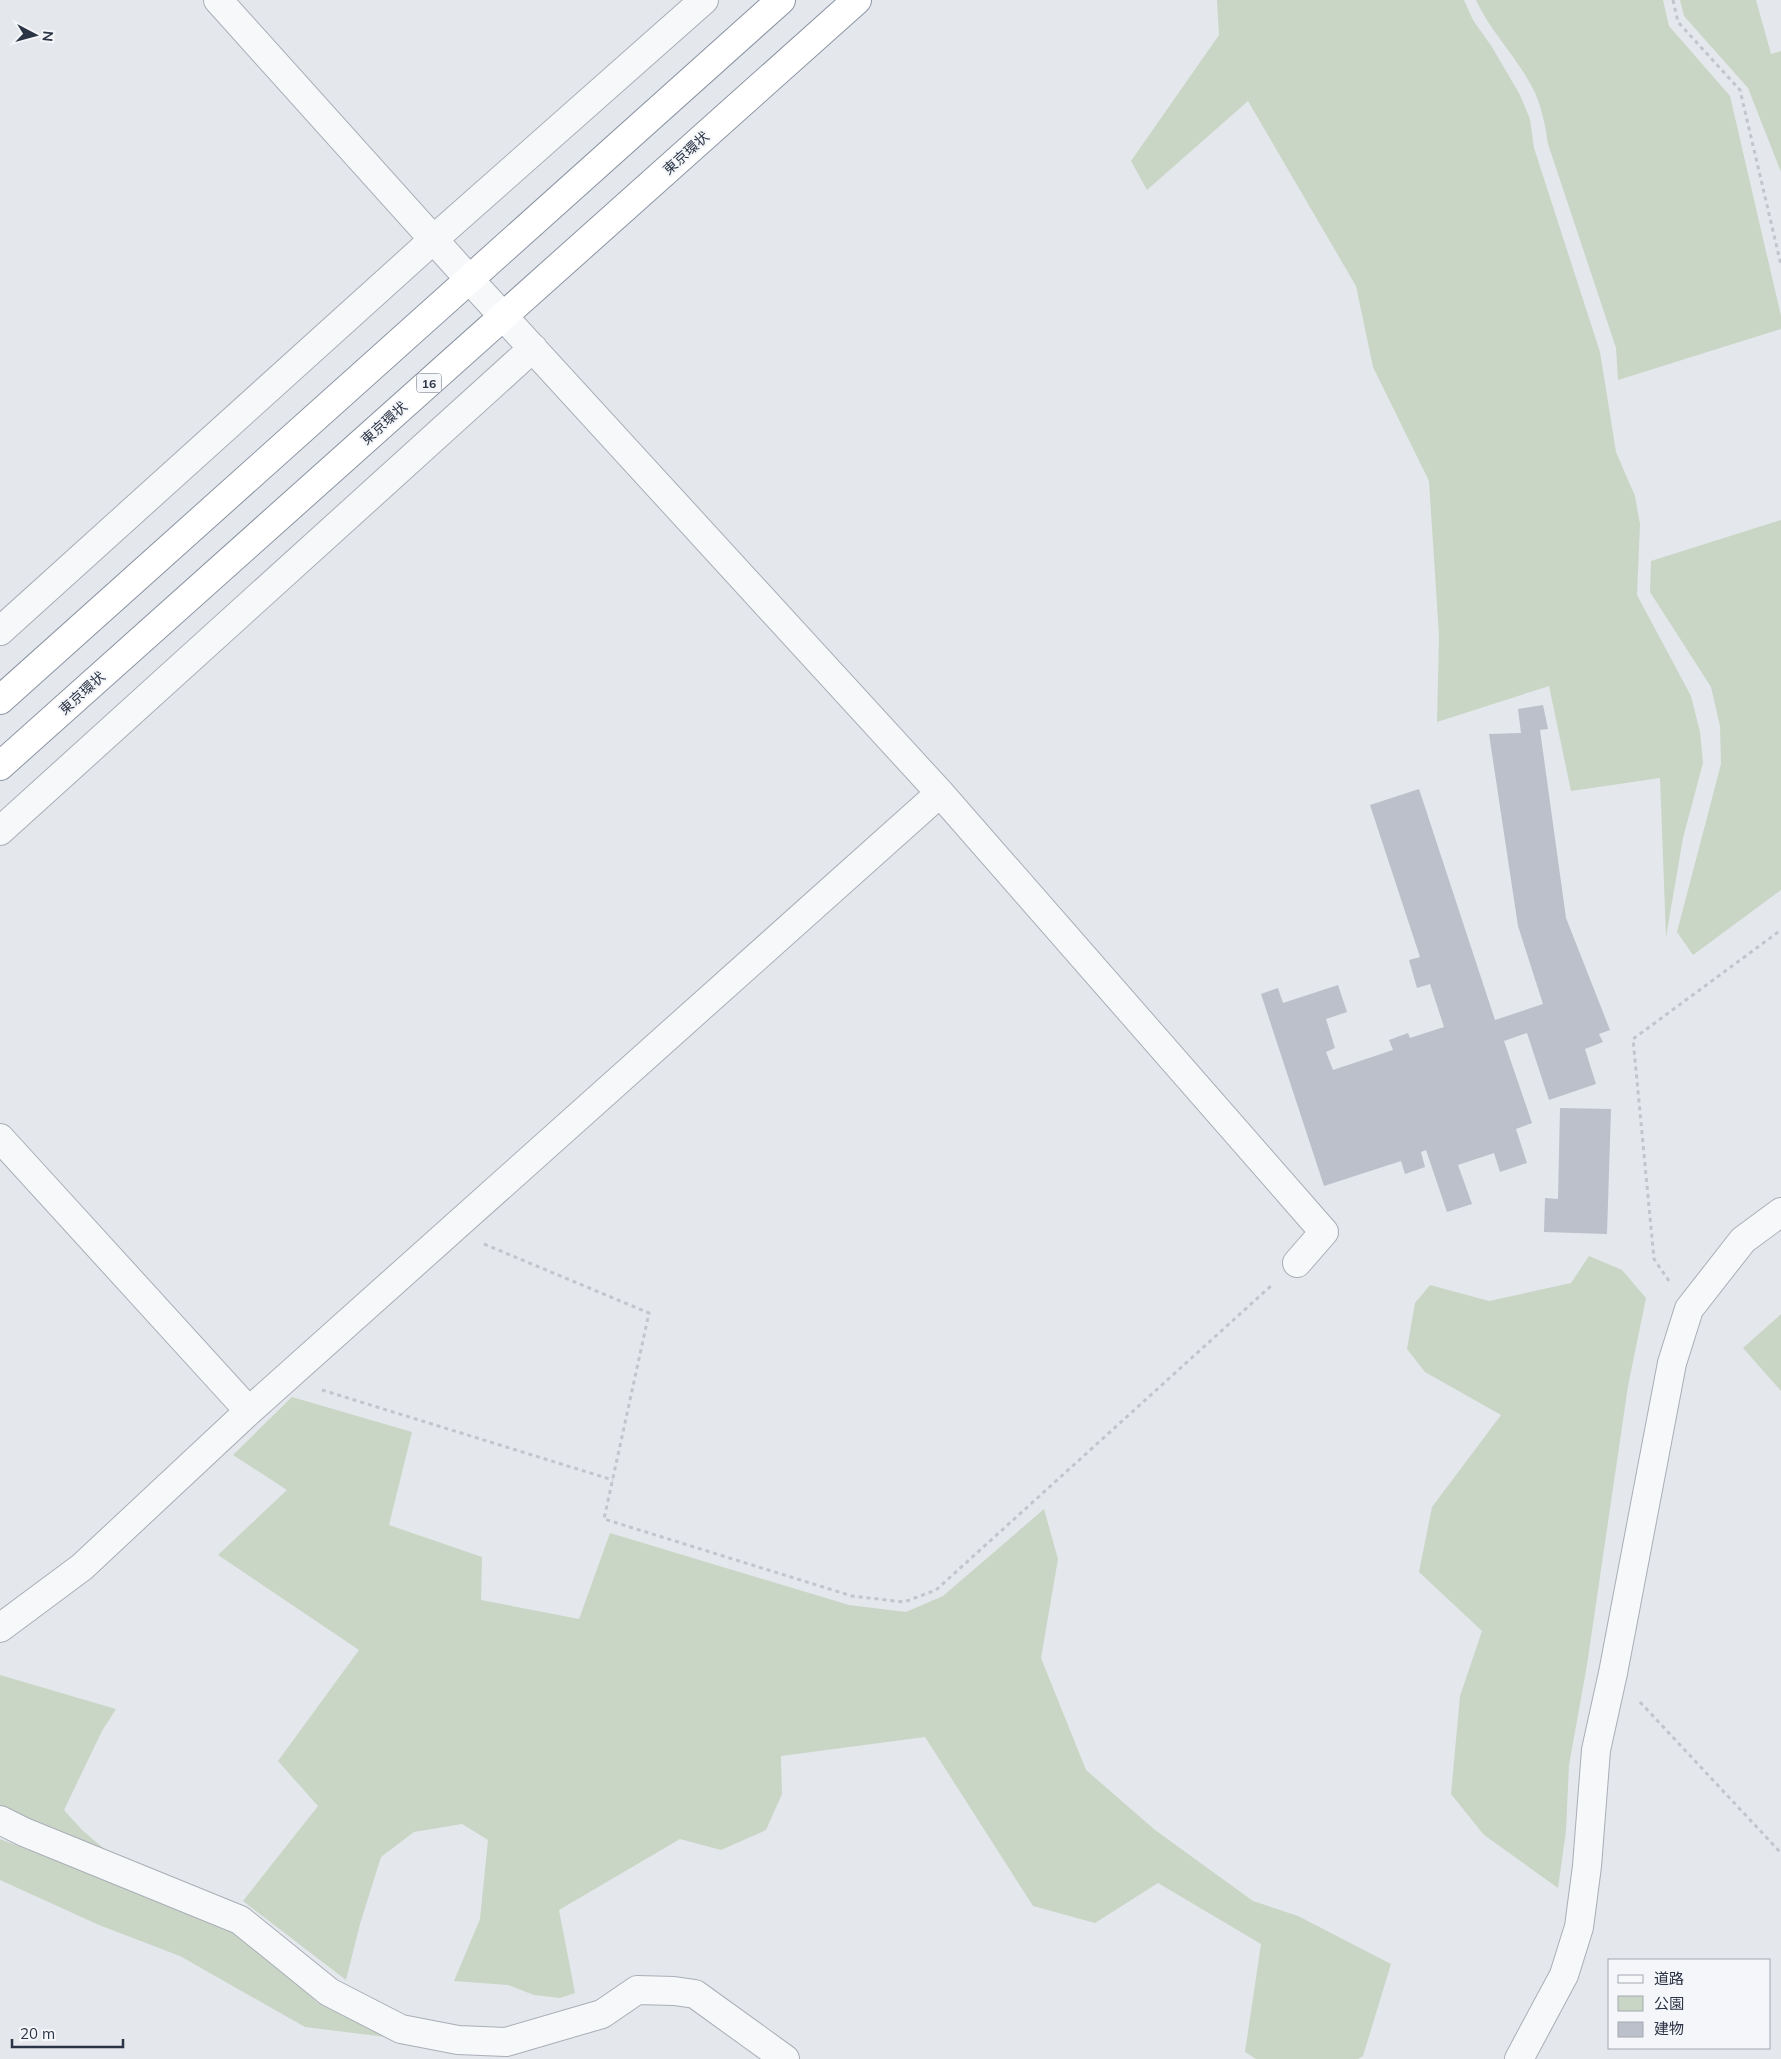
<svg xmlns="http://www.w3.org/2000/svg" width="1781" height="2059" viewBox="0 0 1781 2059" font-family="Mulish,'Noto Sans JP',sans-serif">
<rect width="100%" height="100%" fill="#e4e7ec"/>
<path fill="#c9d6c5" d="M1217 0H1464L1473 20 1492 47 1520 95 1530 119 1534 148 1600 352 1616 452 1635 496 1640 524 1637 595 1691 696 1700 732 1703 763 1683 838 1666 937 1660 778 1571 791 1549 686 1437 722 1439 636 1429 481 1373 367 1356 286 1248 101 1147 190 1131 161 1219 35Z
M1476 0H1663L1669 26 1730 96 1781 316V329L1618 380 1616 348 1548 144C1545 123 1541 103 1531 85 1515 55 1490 31 1476 0Z
M1680 0H1756L1771 54 1781 51V172L1748 88 1684 16Z
M1781 520V890L1693 955 1677 932 1721 764 1720 726 1711 687 1650 592 1651 561Z
M1589 1256 1622 1270 1646 1298 1628 1386 1587 1665 1569 1765 1566 1831 1558 1888 1484 1835 1451 1794 1460 1696 1482 1631 1419 1572 1432 1507 1501 1415 1425 1372 1407 1349 1415 1303 1430 1285 1489 1301 1571 1283Z
M1781 1314V1391L1743 1348Z
M292 1397 412 1432 389 1525 482 1557 481 1600 579 1619 610 1533 849 1605 906 1612 943 1596 1044 1509 1058 1559 1041 1658 1086 1770 1155 1830 1253 1901 1298 1916 1391 1964 1363 2056 1358 2059H1256L1245 2052 1261 1944 1158 1883 1095 1923 1033 1906 925 1737 781 1756 782 1794 766 1830 721 1850 680 1839 559 1910 575 1993 560 1998 534 1995 508 1985 454 1981 480 1919 488 1840 462 1824 414 1832 381 1857 360 1924 346 1980 243 1901 318 1806 278 1761 359 1650 218 1555 287 1490 233 1455Z
M0 1675 116 1709 102 1731 64 1810 82 1830 115 1858 0 1807Z
M0 1839 236 1930 318 2003 386 2037 305 2027 180 1956 99 1925 0 1880Z"/>
<path fill="#bbc0ca" d="M1543 705 1548 729 1540 730 1566 918 1610 1030 1599 1034 1603 1042 1585 1049 1596 1084 1549 1100 1527 1033 1504 1041 1532 1123 1516 1129 1527 1163 1500 1172 1494 1153 1458 1165 1472 1204 1447 1212 1426 1150 1421 1152 1425 1167 1405 1174 1401 1161 1324 1186 1261 994 1278 988 1283 1003 1338 985 1347 1012 1326 1019 1335 1048 1326 1052 1333 1070 1393 1050 1389 1040 1408 1033 1410 1038 1444 1027 1430 984 1417 988 1409 960 1420 957 1370 805 1419 789 1495 1020 1543 1004 1518 926 1489 734 1521 733 1518 709Z
M1560 1108 1611 1109 1607 1234 1544 1232 1545 1198 1558 1199Z"/>
<g fill="none" stroke-linecap="round" stroke-linejoin="round">
<g stroke="#a9aeb7" stroke-width="30">
<path id="street" d="M218 0 469 279 940 793 1324 1232 1297 1263
M0 631 434 239 704 0
M0 831 533 348
M0 1138 249 1411
M0 1628 82 1567 249 1411 940 793
M0 1820 24 1832 240 1920 329 1992 401 2029 458 2040 506 2042 602 2014 637 1990 674 1991 695 1994 785 2059
M1519 2059 1564 1975 1579 1927 1587 1866 1596 1750 1613 1673 1672 1363 1689 1309 1743 1240 1781 1212"/>
</g>
<g stroke="#8b94a3" stroke-width="30">
<path id="highway" d="M0 700 781 0
M0 766 857 0"/>
</g>
<path stroke="#c2c5cb" stroke-width="3" stroke-dasharray="4 4" stroke-linecap="butt" d="M1673 0 1678 22 1740 90 1781 265
M484 1244 649 1313 604 1519 852 1596 904 1602 936 1590 1273 1284
M1669 1281 1654 1259 1633 1039 1781 930
M322 1390 613 1480
M1640 1702 1781 1853"/>
<use href="#street" stroke="#f7f8fa" stroke-width="28"/>
<use href="#highway" stroke="#fff" stroke-width="28"/>
</g>
<g text-anchor="middle" dominant-baseline="central" stroke-width="4" stroke-linejoin="round" paint-order="stroke">
<rect fill="#f4f6f9" stroke="#676e7b" stroke-width="1" x="416.5" y="373.5" width="25" height="19" rx="4"/>
<g font-size="12" font-weight="bold" fill="#2b3445">
<text x="429" y="383">16</text>
</g>
<g font-size="14" fill="#2b3445" stroke="#f4f6f9">
<text transform="translate(686 153) rotate(-42)">東京環状</text>
<text transform="translate(384 423) rotate(-42)">東京環状</text>
<text transform="translate(82 693) rotate(-42)">東京環状</text>
</g>
</g>
<rect x="1608" y="1959" width="162" height="90" fill="#f4f6f9" stroke="#a4a8b1"/>
<rect x="1618" y="1975" width="25" height="8" fill="#f7f8fa" stroke="#a4a8b1"/>
<text x="1654" y="1984" font-size="15" fill="#2b3445">道路</text>
<rect x="1618" y="1996" width="25" height="15" fill="#c9d6c5" stroke="#a4a8b1"/>
<text x="1654" y="2009" font-size="15" fill="#2b3445">公園</text>
<rect x="1618" y="2022" width="25" height="15" fill="#bbc0ca" stroke="#a4a8b1"/>
<text x="1654" y="2034" font-size="15" fill="#2b3445">建物</text>
<g transform="translate(35 35) rotate(96)" stroke="#f4f6f9" stroke-width="4" paint-order="stroke">
<path d="M0-4L9 19L0 12L-9 19Z" fill="#2b3445"/>
<text y="-8" font-size="14" font-weight="bold" text-anchor="middle" fill="#2b3445">N</text>
</g>
<path d="M12 2039v8h111v-8" fill="none" stroke="#2b3445" stroke-width="2.5"/>
<text x="20" y="2039" font-size="15" fill="#2b3445" stroke="#f4f6f9" stroke-width="4" paint-order="stroke">20 m</text>
</svg>
